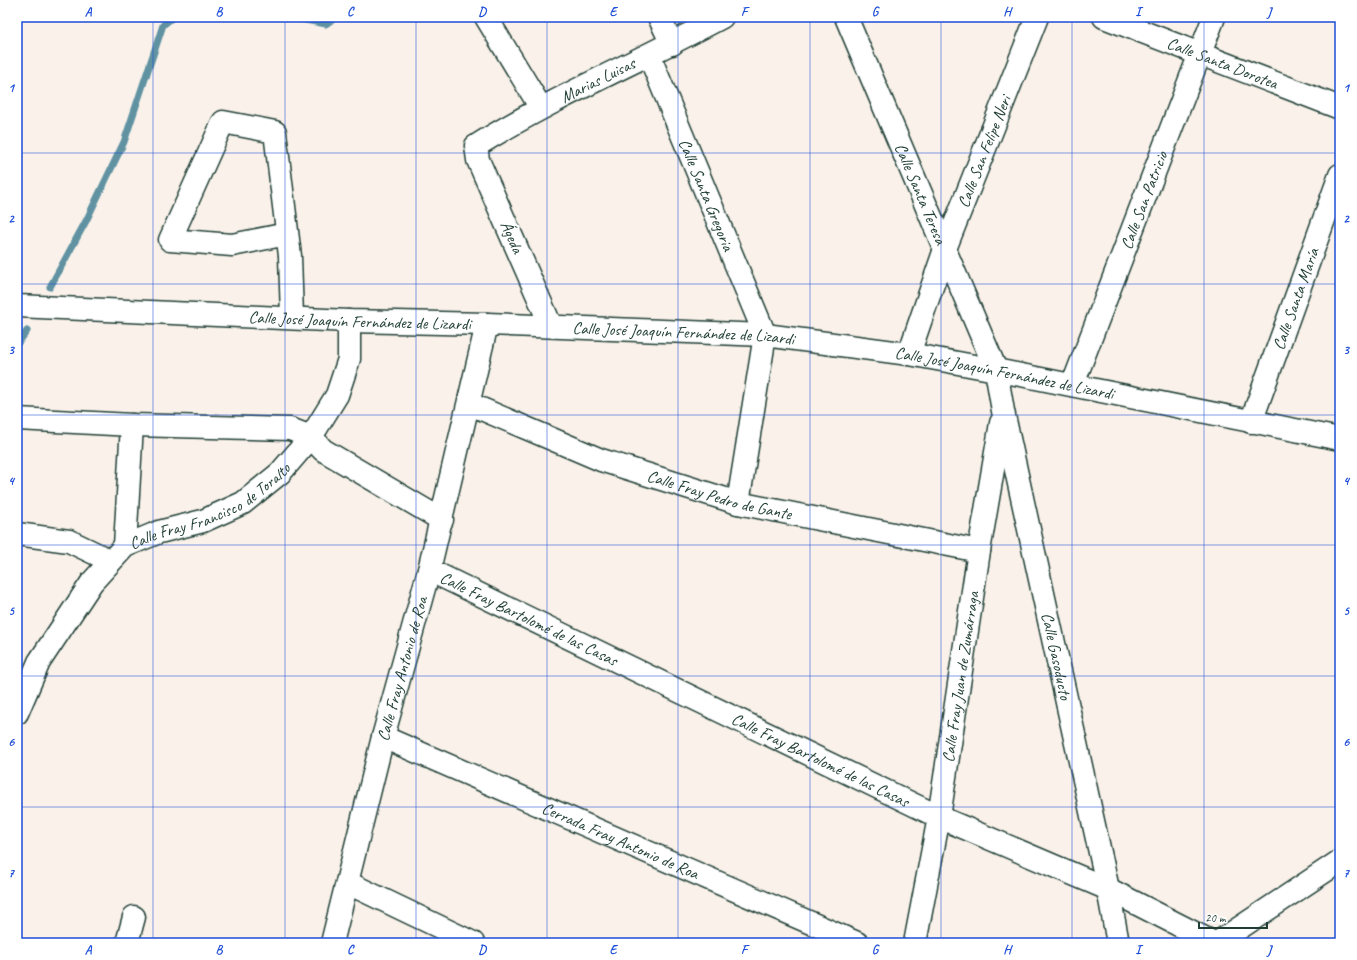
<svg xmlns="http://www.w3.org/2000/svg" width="1357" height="960" viewBox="0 0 1357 960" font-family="Caveat,sans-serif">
<rect width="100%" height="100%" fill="#faf2ea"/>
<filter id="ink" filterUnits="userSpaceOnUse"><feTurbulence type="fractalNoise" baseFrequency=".025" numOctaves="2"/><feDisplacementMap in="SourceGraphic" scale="8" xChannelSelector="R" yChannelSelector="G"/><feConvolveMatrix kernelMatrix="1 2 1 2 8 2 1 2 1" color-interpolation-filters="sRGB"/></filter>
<g filter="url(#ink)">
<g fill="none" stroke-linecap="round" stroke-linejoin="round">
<path stroke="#6092a2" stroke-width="7" d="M290 17 326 24 336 17
M50 287 86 221 124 142 163 25 173 17
M17 344 27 331"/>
<g stroke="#1f3d34" stroke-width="25">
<g id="street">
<path d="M486 17 541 108"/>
<path d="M659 17 672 44"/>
<path id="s1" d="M846 17 996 370 1003 411 1108 889 1118 943"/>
<path id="s2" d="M1104 17 1340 108"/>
<path id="s3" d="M649 55 765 335 738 503"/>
<path d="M287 234 232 245 170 240 223 122 275 132 290 256 292 317"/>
<path id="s4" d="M551 326 478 160 476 146C554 97 640 61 722 17"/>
<path id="s5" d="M909 354 945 249 1037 17"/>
<path id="s6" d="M1073 384 1214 17"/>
<path id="s7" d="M470 404 601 460 738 503 979 551"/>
<path d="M17 419 132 425 290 429 311 437 323 450 442 520"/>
<path id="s8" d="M1251 422 1340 175"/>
<path d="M17 534 69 541 111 561"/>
<path d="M125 546 132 425"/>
<path id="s9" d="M429 570 939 817 1108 889 1214 943"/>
<path id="s10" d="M17 713 39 662 92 582 125 546 159 532 203 521 243 503 280 473 311 437 337 395 349 359V321"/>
<path id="s11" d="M383 737 857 943"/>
<path d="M348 883 473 943"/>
<path d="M127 943 134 917"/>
<path id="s12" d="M332 943 383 737 429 570 487 324"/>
<path id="s13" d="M915 943 939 817 979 551 1001 423"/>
<path d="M1217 943 1340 861"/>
</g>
</g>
<g stroke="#1f3d34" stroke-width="25">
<g id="secondary">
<path id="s14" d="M17 306 349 321 487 324 765 335 909 354 996 370 1340 439"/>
</g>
</g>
<use href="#street" stroke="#fff" stroke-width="22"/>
<use href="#secondary" stroke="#fff" stroke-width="22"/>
</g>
</g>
<path fill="none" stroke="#1d4ed8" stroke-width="1" stroke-opacity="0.55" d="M153 17V943M285 17V943M416 17V943M547 17V943M678 17V943M810 17V943M941 17V943M1072 17V943M1204 17V943M17 153H1340M17 284H1340M17 415H1340M17 545H1340M17 676H1340M17 807H1340"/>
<g text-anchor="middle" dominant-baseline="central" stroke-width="4" stroke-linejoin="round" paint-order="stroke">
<g font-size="17" fill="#1f3d34" stroke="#fff">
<text stroke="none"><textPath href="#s2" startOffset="127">Calle Santa Dorotea</textPath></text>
<text stroke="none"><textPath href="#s4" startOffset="334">Marias Luisas</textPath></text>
<text stroke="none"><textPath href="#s5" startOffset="216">Calle San Felipe Neri</textPath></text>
<text stroke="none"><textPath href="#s1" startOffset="192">Calle Santa Teresa</textPath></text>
<text stroke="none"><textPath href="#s3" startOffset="151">Calle Santa Gregoria</textPath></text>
<text stroke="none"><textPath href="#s6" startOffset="197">Calle San Patricio</textPath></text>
<text transform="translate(512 237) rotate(66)">Ágeda</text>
<text stroke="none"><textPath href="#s8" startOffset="131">Calle Santa María</textPath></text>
<text stroke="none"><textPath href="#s14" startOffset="343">Calle José Joaquín Fernández de Lizardi</textPath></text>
<text stroke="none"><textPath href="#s14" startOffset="667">Calle José Joaquín Fernández de Lizardi</textPath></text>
<text stroke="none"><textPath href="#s14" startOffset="991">Calle José Joaquín Fernández de Lizardi</textPath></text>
<text stroke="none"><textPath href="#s7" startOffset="266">Calle Fray Pedro de Gante</textPath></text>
<text stroke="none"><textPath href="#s10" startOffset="295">Calle Fray Francisco de Toralto</textPath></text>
<text stroke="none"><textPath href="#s9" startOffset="111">Calle Fray Bartolomé de las Casas</textPath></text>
<text stroke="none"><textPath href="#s1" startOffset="676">Calle Gasoducto</textPath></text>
<text stroke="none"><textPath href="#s12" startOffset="283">Calle Fray Antonio de Roa</textPath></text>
<text stroke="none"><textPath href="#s13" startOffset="270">Calle Fray Juan de Zumárraga</textPath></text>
<text stroke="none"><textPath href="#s9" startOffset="435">Calle Fray Bartolomé de las Casas</textPath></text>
<text stroke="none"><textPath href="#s11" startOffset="259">Cerrada Fray Antonio de Roa</textPath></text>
</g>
</g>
<rect width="1357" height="960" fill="none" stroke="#fff" stroke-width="44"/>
<path d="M1199 922v6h68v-6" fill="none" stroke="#1f3d34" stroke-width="2"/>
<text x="1205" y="922" font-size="12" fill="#1f3d34" stroke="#ffffff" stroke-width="3" paint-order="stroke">20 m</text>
<rect x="22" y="22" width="1313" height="916" fill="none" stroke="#1d4ed8" stroke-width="1.5"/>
<g font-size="13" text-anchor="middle" font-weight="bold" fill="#1d4ed8">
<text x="88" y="16">A</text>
<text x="219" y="16">B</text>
<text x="350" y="16">C</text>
<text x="482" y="16">D</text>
<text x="613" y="16">E</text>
<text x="744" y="16">F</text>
<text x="875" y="16">G</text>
<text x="1007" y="16">H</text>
<text x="1138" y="16">I</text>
<text x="1269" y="16">J</text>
<text x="11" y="92">1</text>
<text x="1346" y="92">1</text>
<text x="11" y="223">2</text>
<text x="1346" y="223">2</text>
<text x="11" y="354">3</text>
<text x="1346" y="354">3</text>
<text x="11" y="485">4</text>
<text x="1346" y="485">4</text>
<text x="11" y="615">5</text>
<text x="1346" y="615">5</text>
<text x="11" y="746">6</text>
<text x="1346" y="746">6</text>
<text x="11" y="877">7</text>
<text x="1346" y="877">7</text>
<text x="88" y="954">A</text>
<text x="219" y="954">B</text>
<text x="350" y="954">C</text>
<text x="482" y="954">D</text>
<text x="613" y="954">E</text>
<text x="744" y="954">F</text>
<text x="875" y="954">G</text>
<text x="1007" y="954">H</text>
<text x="1138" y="954">I</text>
<text x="1269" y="954">J</text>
</g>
</svg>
